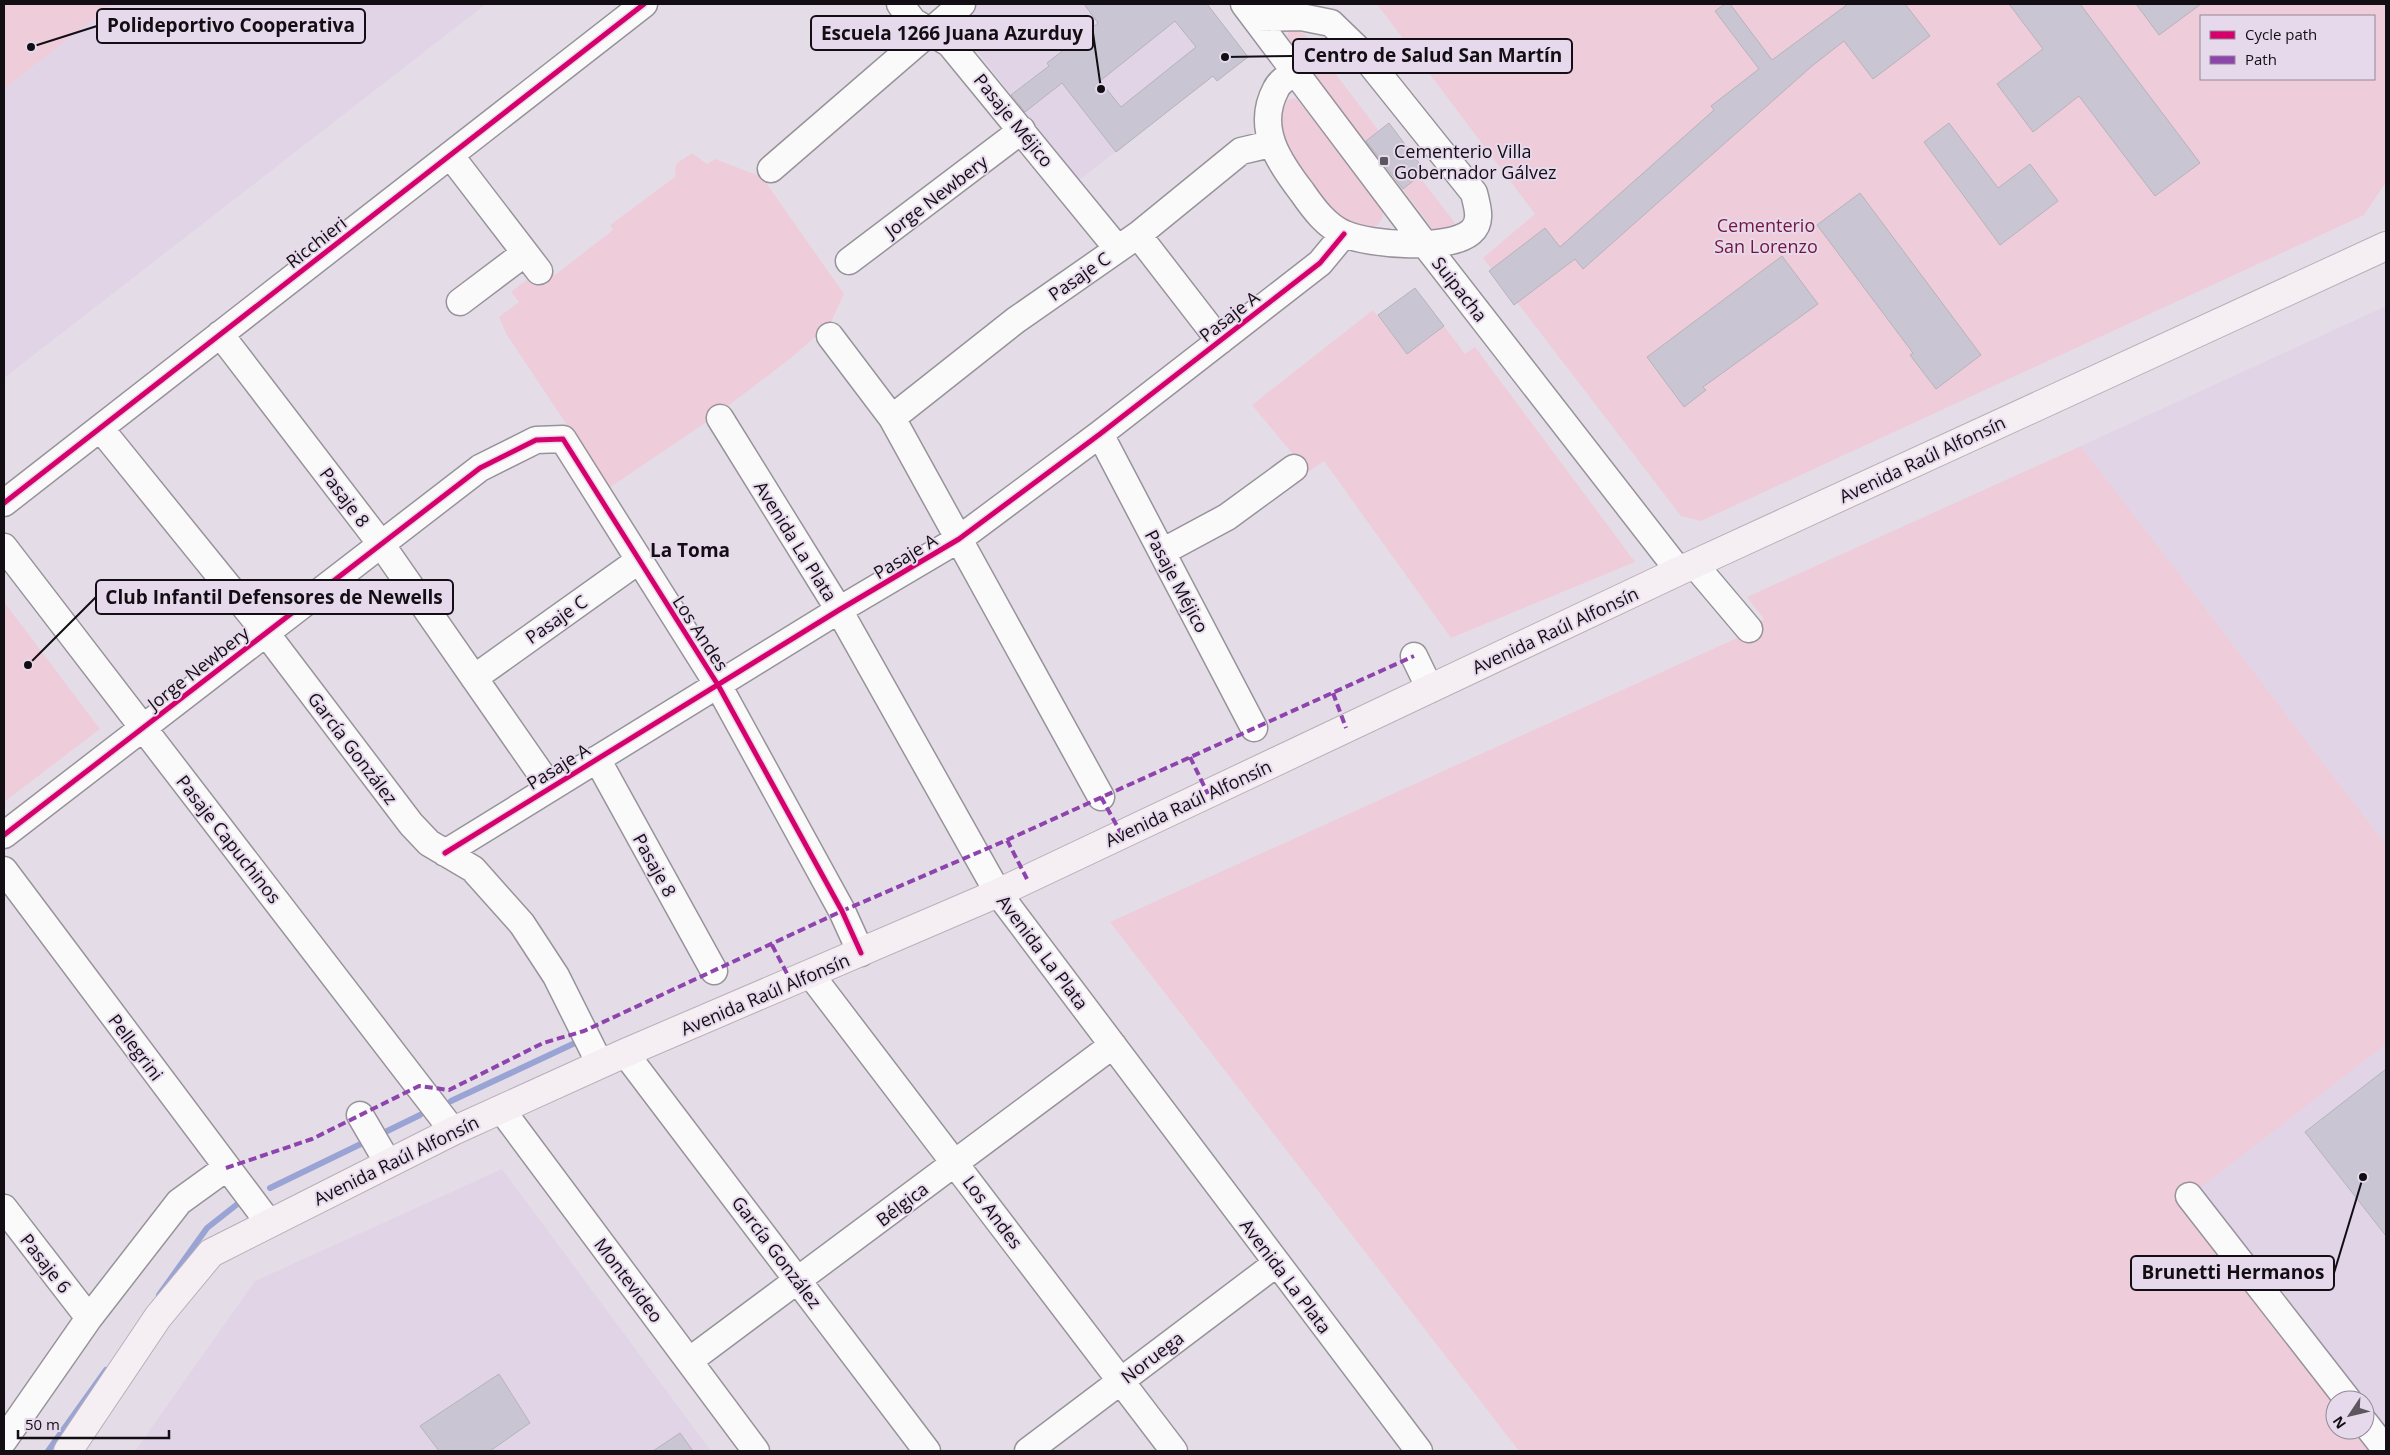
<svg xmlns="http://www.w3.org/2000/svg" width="2390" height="1455" viewBox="0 0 2390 1455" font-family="'Open Sans',sans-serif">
<rect width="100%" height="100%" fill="#e4dde7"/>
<path fill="#e0d4e6" d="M113 4H486L4 378V89Z
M974 4H1207L1232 36 1192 67 1204 83 1078 181 953 20Z
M2386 306V845L2081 446Z
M2386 1044V1451H2370L2354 1430H2365V1400H2335V1406L2179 1203Z
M502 1169 711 1451H135L255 1281Z"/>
<path fill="#efccda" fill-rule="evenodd" d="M4 4H113L4 89Z
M1377 4H2386V182L2364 215 1701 521 1681 516 1483 258 1535 214ZM2201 16H2374V79H2201Z
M1293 29 1306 35 1379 131 1366 141 1333 109 1287 42 1288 30Z
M1296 98 1383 207V217L1377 226C1368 228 1360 230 1351 225 1339 218 1285 155 1281 142 1278 133 1280 117 1280 107L1287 100Z
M692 153 707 164 715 159 762 177 844 294 830 324 791 358 708 421 609 488 507 335 499 317 519 302 511 292 548 264 555 275 613 230 610 225 675 177 676 164Z
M1419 176 1455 223 1449 230 1434 231 1403 189Z
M1373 310 1407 354 1444 326 1465 354 1475 347 1635 562 1451 638 1324 461 1308 472 1252 405Z
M2081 446 2386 845V1044L2179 1204 2335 1406V1430H2354L2370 1451H1519L1110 922 1737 638 1764 619 1747 597Z
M4 602 100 729 4 802Z"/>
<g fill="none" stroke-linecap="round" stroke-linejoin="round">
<path stroke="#99a4d5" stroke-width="6" d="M451 1101 575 1043
M379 1135 420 1115
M270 1188 367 1141
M159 1295 207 1228 240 1202
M48 1451 106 1370"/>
</g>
<path fill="#cac5d3" stroke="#b6b2ba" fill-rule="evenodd" d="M1084 4H1207L1248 57 1217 81 1213 76 1116 152 1062 83 1025 112 1011 95 1049 66 1047 63 1098 23ZM1175 21 1196 47 1121 107 1100 81Z
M1725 4H1730L1772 60 1848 4H1905L1930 36 1873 79 1844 41 1812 66 1583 269 1575 259 1514 305 1489 271 1545 228 1560 247 1714 110 1711 106 1759 69 1715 11Z
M2009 4H2080L2200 163 2155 196 2079 96 2033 132 1997 84 2043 49Z
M2136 4H2201L2159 35Z
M1389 123 1425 171 1403 189 1366 141Z
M1949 123 1998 188 2030 164 2058 201 2000 245 1924 142Z
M1860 193 1981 355 1936 389 1910 355 1913 353 1817 225Z
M1782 256 1818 304 1703 387 1706 390 1684 407 1647 357Z
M1415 288 1444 326 1407 354 1378 315Z
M2386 1069V1236L2305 1132Z
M499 1374 530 1423 490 1451H439L420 1426Z
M680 1433 693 1451H653Z"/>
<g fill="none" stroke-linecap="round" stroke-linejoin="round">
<g stroke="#98939b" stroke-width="29">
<path id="minor" d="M900 4 913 21 950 44 1117 248
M1244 4 1424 243 1679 571
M1255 18 1301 17 1331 23 1361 52 1474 193C1477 206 1483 222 1471 232 1449 251 1370 245 1345 234 1327 227 1313 208 1302 192 1279 162 1255 128 1276 89 1279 82 1289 76 1295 71
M450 155 539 271
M771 169 962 4
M1138 235 1220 341
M849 261 1022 130
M460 302 525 253
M220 334 381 544 550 787
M830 336 892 418 1101 797
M720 418 839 610 998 893 1419 1451
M892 418 1016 320 1138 235 1241 151 1271 144
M100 428 266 633 411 824 429 843 473 869 522 924 556 976 600 1064
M1100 434 1254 728
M4 503 644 4
M4 547 453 1131
M1162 552 1227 517 1294 468
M1694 564 1749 629
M1414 656 1430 689
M474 678 638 561
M597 759 714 971
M4 835 480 468 536 440 563 439 718 685 842 911 861 953
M445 853 839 610 959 539 1100 434 1320 263 1344 234
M4 870 269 1223
M811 975 1174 1451
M625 1053 927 1451
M501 1109 756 1451
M360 1115 388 1163
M2189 1196 2348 1400
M4 1208 89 1318
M689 1361 1113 1045
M2365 1423 2386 1450
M4 1440 89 1318 179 1202 226 1168
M1028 1451 1277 1263"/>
</g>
<g stroke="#baaeb9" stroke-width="30">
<path id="major" d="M68 1451 158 1317 211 1253 453 1131 625 1053 998 893 1679 571 2386 246"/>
</g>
<use href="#minor" stroke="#fbfafb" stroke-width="26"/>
<use href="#major" stroke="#f5eff4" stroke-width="28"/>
<path stroke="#8e44ad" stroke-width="4" stroke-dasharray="8 4" stroke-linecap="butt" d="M1333 693 1346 728
M1190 757 1208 794
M1101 797 1122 835
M1007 840 1027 879
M772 945 792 983
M226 1168 312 1139 419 1086 449 1090 543 1043 584 1031 842 911 1007 840 1414 656"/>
<g stroke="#e6d9eb" stroke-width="8">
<path id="cycleway" d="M4 503 644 4
M4 835 480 468 536 440 563 439 718 685 842 911 861 953
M445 853 839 610 959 539 1100 434 1320 263 1344 234"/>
</g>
<use href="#cycleway" stroke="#d6006c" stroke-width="5"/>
</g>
<rect fill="#5c565e" stroke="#e6d9eb" stroke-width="2" x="1379" y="156" width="10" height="10" rx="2.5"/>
<g text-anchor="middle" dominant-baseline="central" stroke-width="4" stroke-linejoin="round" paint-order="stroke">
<g font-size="18" fill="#120e14" stroke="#e6d9eb">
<text transform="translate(1014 120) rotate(51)">Pasaje Méjico</text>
<text transform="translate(936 196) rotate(-37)">Jorge Newbery</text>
<text transform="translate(316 242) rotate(-38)">Ricchieri</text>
<text transform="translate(1079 276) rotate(-35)">Pasaje C</text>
<text transform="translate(1460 289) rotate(52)">Suipacha</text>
<text transform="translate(1229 316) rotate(-38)">Pasaje A</text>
<text transform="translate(1922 459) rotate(-25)">Avenida Raúl Alfonsín</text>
<text transform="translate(345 497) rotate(53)">Pasaje 8</text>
<text transform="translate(796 541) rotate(58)">Avenida La Plata</text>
<text transform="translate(905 556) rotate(-31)">Pasaje A</text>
<text transform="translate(1177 581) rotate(62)">Pasaje Méjico</text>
<text transform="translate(556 619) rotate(-35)">Pasaje C</text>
<text transform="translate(1555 630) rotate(-25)">Avenida Raúl Alfonsín</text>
<text transform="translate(701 633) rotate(57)">Los Andes</text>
<text transform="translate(198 668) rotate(-38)">Jorge Newbery</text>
<text transform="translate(353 748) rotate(53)">García González</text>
<text transform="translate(558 766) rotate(-32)">Pasaje A</text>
<text transform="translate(1188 803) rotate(-25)">Avenida Raúl Alfonsín</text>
<text transform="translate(229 839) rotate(52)">Pasaje Capuchinos</text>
<text transform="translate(655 865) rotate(61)">Pasaje 8</text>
<text transform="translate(1043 952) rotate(53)">Avenida La Plata</text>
<text transform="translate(765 994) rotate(-23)">Avenida Raúl Alfonsín</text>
<text transform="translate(136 1047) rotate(53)">Pellegrini</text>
<text transform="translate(396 1160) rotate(-26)">Avenida Raúl Alfonsín</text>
<text transform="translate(902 1204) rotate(-37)">Bélgica</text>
<text transform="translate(993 1212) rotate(53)">Los Andes</text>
<text transform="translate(777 1252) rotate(53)">García González</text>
<text transform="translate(46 1263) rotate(52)">Pasaje 6</text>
<text transform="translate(1286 1276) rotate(53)">Avenida La Plata</text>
<text transform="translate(629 1280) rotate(53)">Montevideo</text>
<text transform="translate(1152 1357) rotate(-37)">Noruega</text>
</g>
<g font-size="18" fill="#120e14" stroke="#e6d9eb" text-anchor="start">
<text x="1394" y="151">Cementerio Villa<tspan x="1394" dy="21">Gobernador Gálvez</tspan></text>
</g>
<g font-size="18" fill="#74153f" stroke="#e6d9eb">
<text x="1766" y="225">Cementerio<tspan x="1766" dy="21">San Lorenzo</tspan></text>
</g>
<g font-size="19" font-weight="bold" fill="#120e14" stroke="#e6d9eb">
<text x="690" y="550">La Toma</text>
</g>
</g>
<path fill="none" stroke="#120e14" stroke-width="2" d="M31 47L97 26M1101 89L1093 33M1225 57L1293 56M28 665L96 597M2363 1177L2334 1273"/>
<g fill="#120e14" stroke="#e6d9eb" stroke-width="2">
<circle cx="31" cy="47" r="5"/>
<circle cx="1101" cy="89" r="5"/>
<circle cx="1225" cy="57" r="5"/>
<circle cx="28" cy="665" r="5"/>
<circle cx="2363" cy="1177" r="5"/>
</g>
<g fill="#e6d9eb" stroke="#120e14" stroke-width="2">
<rect x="97" y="9" width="268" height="34" rx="5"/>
<rect x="811" y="16" width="282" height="34" rx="5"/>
<rect x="1293" y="39" width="279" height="34" rx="5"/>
<rect x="96" y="580" width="357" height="34" rx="5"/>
<rect x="2131" y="1256" width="203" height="34" rx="5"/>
</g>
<g font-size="19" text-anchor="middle" font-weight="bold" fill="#120e14">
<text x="231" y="32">Polideportivo Cooperativa</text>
<text x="952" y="40">Escuela 1266 Juana Azurduy</text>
<text x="1433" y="62">Centro de Salud San Martín</text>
<text x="274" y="604">Club Infantil Defensores de Newells</text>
<text x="2233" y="1279">Brunetti Hermanos</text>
</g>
<rect width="2390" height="1455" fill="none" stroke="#120e14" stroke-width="10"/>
<rect x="2200" y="15" width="175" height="65" fill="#e6d9eb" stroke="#918895"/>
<rect x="2210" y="31" width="25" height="8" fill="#d6006c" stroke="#918895"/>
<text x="2245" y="40" font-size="15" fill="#120e14">Cycle path</text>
<rect x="2210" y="56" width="25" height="8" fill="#8e44ad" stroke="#918895"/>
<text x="2245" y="65" font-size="15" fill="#120e14">Path</text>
<g transform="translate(2350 1415) rotate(235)"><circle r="24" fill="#e6d9eb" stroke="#918895"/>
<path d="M0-4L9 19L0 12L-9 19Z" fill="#5c565e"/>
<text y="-8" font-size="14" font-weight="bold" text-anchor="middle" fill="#120e14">N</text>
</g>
<path d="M18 1430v8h151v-8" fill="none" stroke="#120e14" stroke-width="2.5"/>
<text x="25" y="1430" font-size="15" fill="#120e14" stroke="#e6d9eb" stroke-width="4" paint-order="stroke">50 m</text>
</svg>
